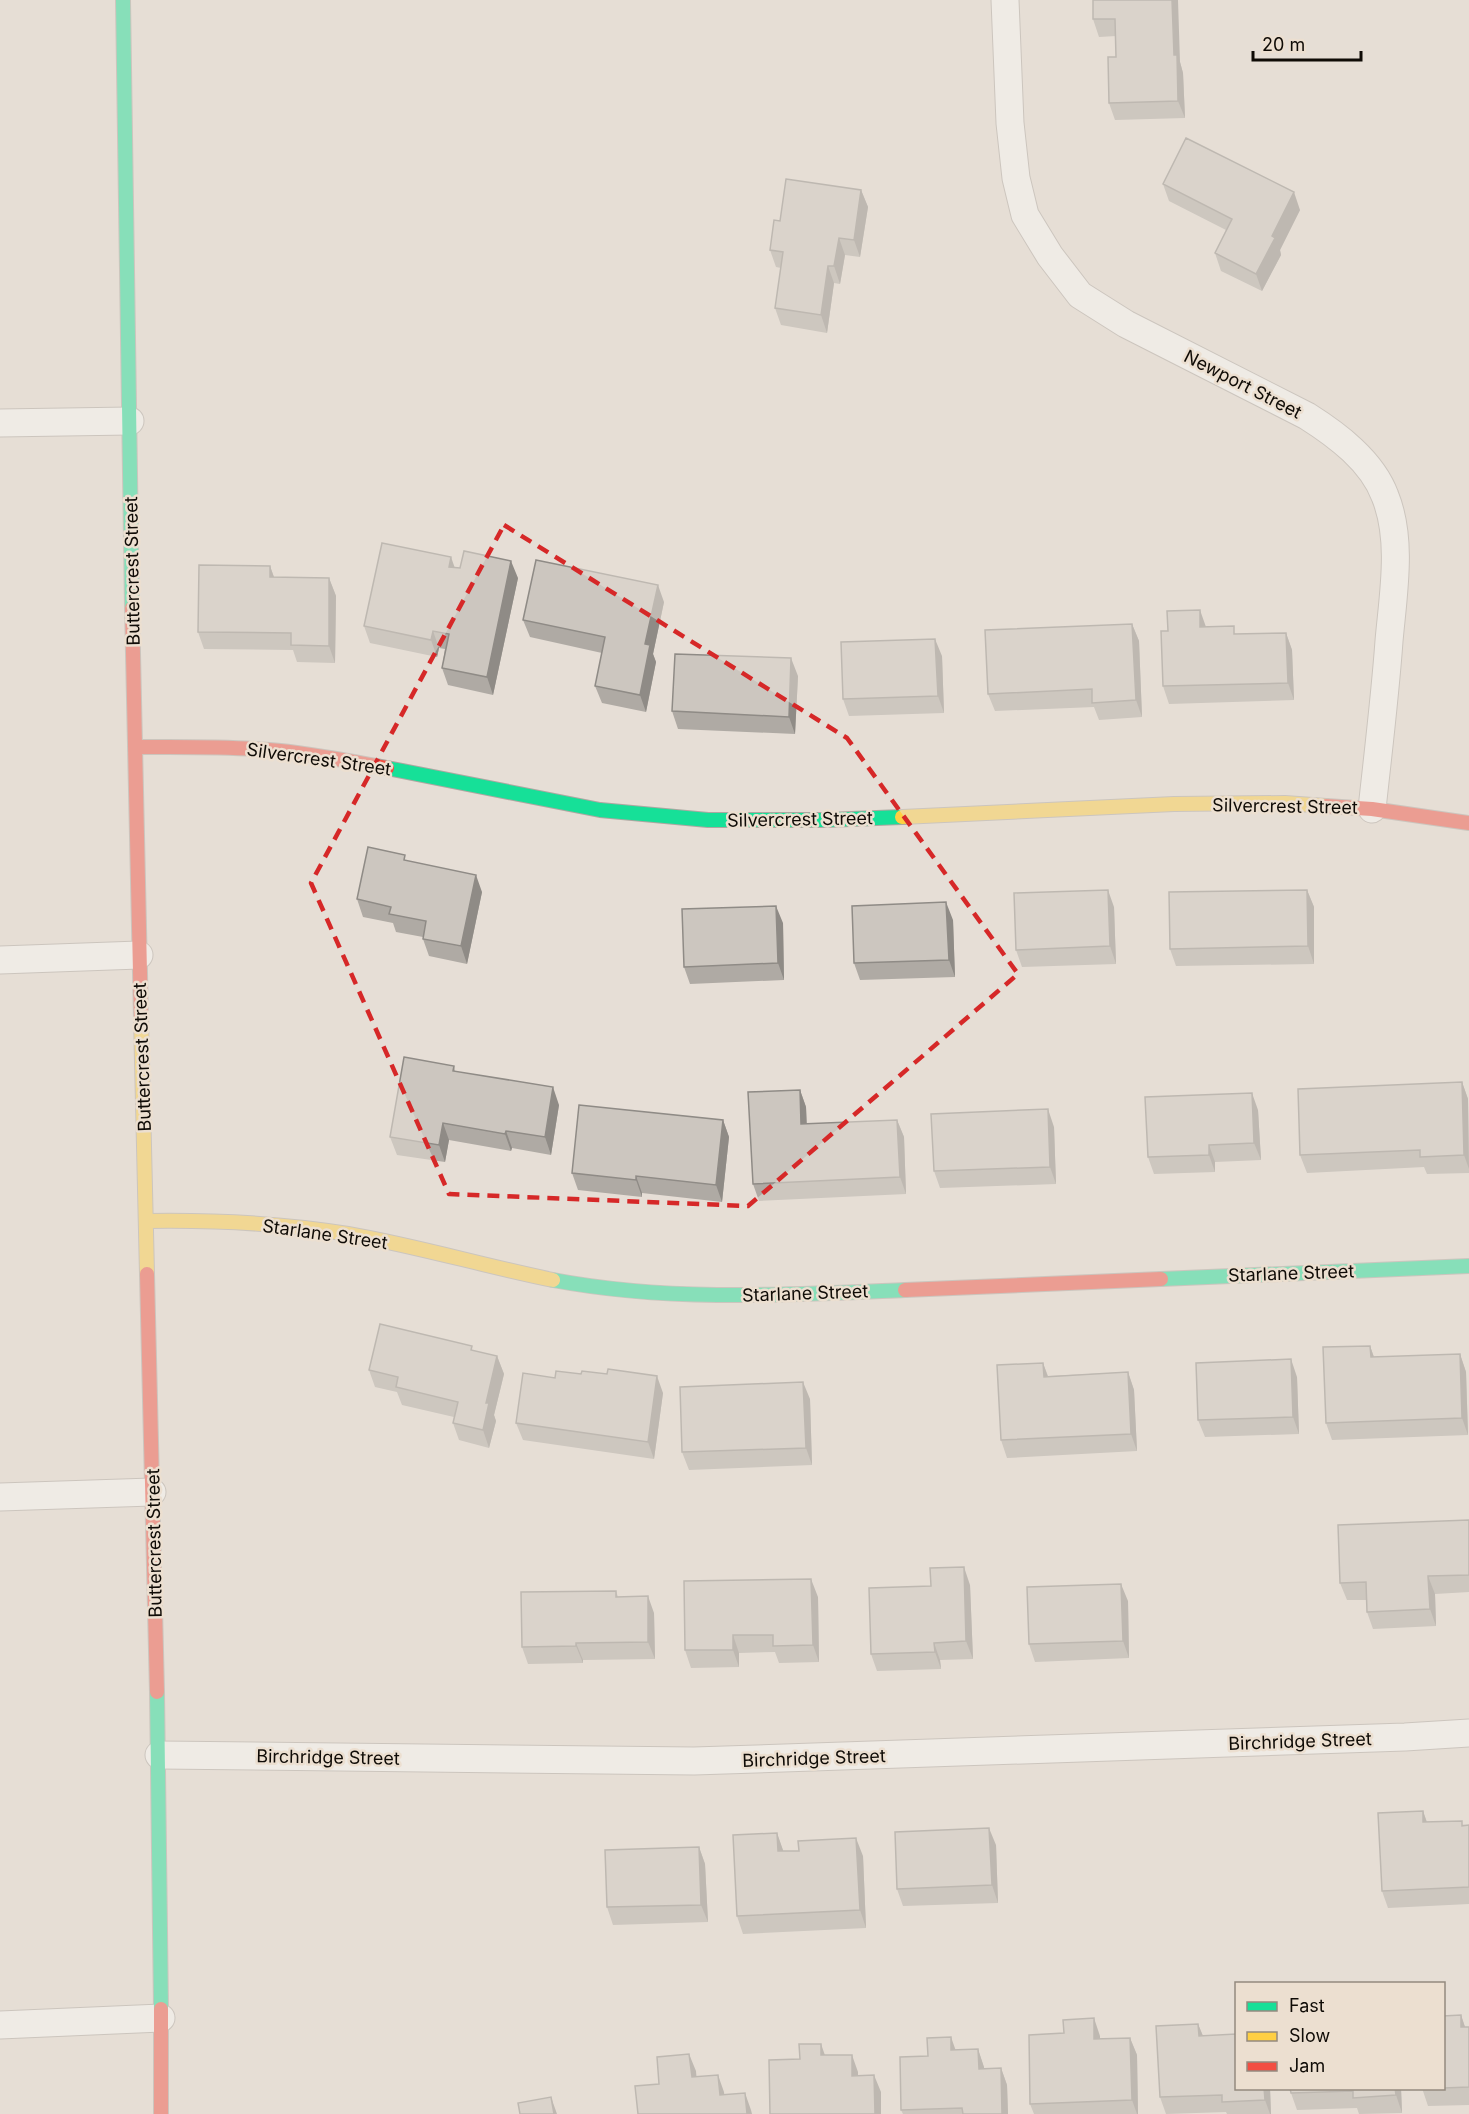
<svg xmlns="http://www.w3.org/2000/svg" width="1469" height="2114" viewBox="0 0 1469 2114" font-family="Inter,sans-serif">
<rect width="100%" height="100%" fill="#e6ded6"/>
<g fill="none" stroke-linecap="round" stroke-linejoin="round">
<g stroke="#ada7a1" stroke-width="29">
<path id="street" d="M1005 0 1010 123 1016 178 1025 215 1050 256 1080 295 1126 324 1307 416C1337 435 1372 461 1385 496 1403 540 1393 595 1389 641 1385 697 1378 753 1372 809
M0 423 130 421
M0 960 139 955
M0 1497 152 1492
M159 1755 694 1761 1405 1737 1469 1733
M0 2025 161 2018"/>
</g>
<g stroke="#ada7a1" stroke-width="16">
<path id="fast" d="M123 0 132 608
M387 768 600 810 708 820H826L902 817
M1161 1279 1469 1266
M553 1280C669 1302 787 1295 905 1290
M157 1692 161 2009"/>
</g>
<g stroke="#ada7a1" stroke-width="16">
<path id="slow" d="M902 817 1174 804 1285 803 1326 806
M141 1018 147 1274
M147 1221C214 1220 281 1223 348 1234 417 1246 484 1266 553 1280"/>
</g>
<g stroke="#ada7a1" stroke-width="16">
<path id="jam" d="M132 608 141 1018
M135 747C180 747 224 746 269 750 309 753 348 761 387 768
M1326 806 1372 809 1469 823
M147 1274 157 1692
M905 1290 1161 1279
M161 2009V2114"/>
</g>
<use href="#street" stroke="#fbfaf9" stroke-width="27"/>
<use href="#fast" stroke="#16e098" stroke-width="14"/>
<use href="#slow" stroke="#ffcf43" stroke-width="14"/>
<use href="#jam" stroke="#f24e42" stroke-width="14"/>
</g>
<path fill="#afaaa4" d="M1093 0 1180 62 1183 73 1185 118 1115 120 1109 103 1116 57V36L1099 37 1093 19Z
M1163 184 1300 210 1280 250 1281 255 1262 291 1221 271 1215 253 1226 230 1169 201Z
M861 190 868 207 860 257 845 255 840 284 834 283 827 333 781 325 775 308 781 268 776 267 770 250 780 221Z
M270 566 274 577 329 578 336 596 335 663 297 662 293 650 204 649 198 632Z
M518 578 493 695 448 685 442 668 445 649 439 648 437 657 370 643 364 626Z
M664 602 653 654 656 662 646 712 602 703 595 686 602 653 530 637 523 620Z
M1132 624 1139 641 1142 717 1099 720 1094 707 995 711 988 694Z
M1206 627 1237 634 1286 633 1292 650 1294 700 1169 704 1163 686 1168 631Z
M942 656 944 713 849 716 843 699Z
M798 676 795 734 678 729 672 711Z
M407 861 482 892 467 964 429 956 423 939V937L396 932 393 923 363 917 357 899Z
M1307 890 1314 907V964L1176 966 1170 949Z
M1114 907 1116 964 1022 967 1016 950Z
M953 920 955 977 860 980 854 963Z
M783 923 784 980 690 984 684 967Z
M454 1066 455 1071 559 1105 551 1155 512 1148 511 1151 449 1140 445 1162 397 1155 390 1137Z
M1462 1082 1468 1099 1469 1173 1427 1174 1424 1167 1307 1173 1300 1155Z
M800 1090 806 1107 807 1124 897 1120 904 1137 906 1194 759 1201 753 1184Z
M1258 1110 1261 1160 1215 1162V1172L1154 1174 1148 1157Z
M723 1120 729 1137 722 1202 642 1193V1197L578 1190 572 1173Z
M1054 1127 1056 1184 940 1188 934 1171Z
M1370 1346 1374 1357 1460 1354 1466 1372 1468 1435 1332 1440 1326 1423Z
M474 1351 497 1356 504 1374 494 1415 496 1421 489 1448 459 1440 453 1423 454 1417 402 1405 397 1392 375 1387 369 1370Z
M1043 1363 1048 1376 1128 1372 1134 1390 1137 1451 1007 1458 1001 1440Z
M581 1374H607L663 1393 654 1459 523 1440 516 1423 555 1378Z
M1297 1377 1299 1434 1205 1437 1198 1420Z
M810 1399 812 1465 689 1470 682 1452Z
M1469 1520V1592L1435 1594 1436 1626 1373 1629 1367 1612V1600H1347L1340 1583Z
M970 1585 973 1659 940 1660 941 1669 877 1671 871 1654Z
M616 1591 618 1597 654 1613 655 1659 583 1660V1663L528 1664 522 1647Z
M818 1597 819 1662 779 1663 775 1652 739 1653V1667L691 1668 685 1650Z
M1128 1601 1129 1658 1035 1662 1029 1644Z
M1423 1811 1427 1822 1469 1825V1904L1388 1908 1382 1891Z
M777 1833 783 1851H799L863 1856 866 1928 743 1934 737 1916Z
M996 1845 998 1903 903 1906 897 1889Z
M699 1847 705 1864 708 1922 613 1925 607 1907Z
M1461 2015 1465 2027H1469V2105L1428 2106 1422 2088H1443V2016Z
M1198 2024 1203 2036 1236 2088H1270L1271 2114H1227L1226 2112 1166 2114 1160 2097Z
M1100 2036V2039L1130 2038 1137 2055 1138 2114H1034L1030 2104Z
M978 2049 984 2068H1001L1007 2085 1008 2114H903L901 2110 928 2056 956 2050Z
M1290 2088H1401L1402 2113 1359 2114 1357 2108 1297 2110 1291 2093Z"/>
<path fill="#8f8b86" d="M1172 0H1178L1180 62 1183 73 1185 118 1178 101 1174 55Z
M861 190 868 207 860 257 854 240Z
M1294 192 1300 210 1280 250 1281 255 1262 291 1256 274 1272 236Z
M839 238 845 255 840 284 834 266Z
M828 266 834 283 827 333 821 315Z
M451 557 457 574 449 567Z
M511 561 518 578 493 695 487 677Z
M270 566 276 583 270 577Z
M329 578 336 596 335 663 329 646Z
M658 585 664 602 653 654 656 662 646 712 640 695 645 644Z
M1200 610 1206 627H1200Z
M1132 624 1139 641 1142 717 1136 700Z
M433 631 439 648 437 657 431 640Z
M1286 633 1292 650 1294 700 1288 683Z
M935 639 942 656 944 713 938 696Z
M791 658 798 676 795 734 789 717Z
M476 875 482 892 467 964 461 946Z
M1108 890 1114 907 1116 964 1110 946Z
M1307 890 1314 907V964L1308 946Z
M946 902 953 920 955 977 949 960Z
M776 906 783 923 784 980 778 963Z
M1462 1082 1468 1099 1469 1169 1464 1155Z
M553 1087 559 1105 551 1155 545 1137Z
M800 1090 806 1107 807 1141 801 1124Z
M1252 1093 1258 1110 1261 1160 1254 1143Z
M1048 1109 1054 1127 1056 1184 1050 1167Z
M723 1120 729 1137 722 1202 716 1185Z
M897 1120 904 1137 906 1194 900 1177Z
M443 1123 449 1140 445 1162 439 1145Z
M506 1131 512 1148 511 1151 505 1134Z
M1209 1145 1215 1162V1172L1209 1155Z
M636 1176 642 1193V1197L636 1180Z
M1370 1346 1376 1363 1371 1357Z
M1460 1354 1466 1372 1468 1435 1462 1418Z
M497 1356 504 1374 494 1415 496 1421 489 1448 483 1430 486 1403Z
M1291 1359 1297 1377 1299 1434 1293 1417Z
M1043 1363 1049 1380 1044 1377Z
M1128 1372 1134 1390 1137 1451 1131 1434Z
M657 1376 663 1393 654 1459 648 1442Z
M803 1382 810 1399 812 1465 806 1448Z
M964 1567 970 1585 973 1659 966 1641Z
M1428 1576 1435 1594 1436 1626 1430 1609Z
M811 1579 818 1597 819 1662 813 1645Z
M1121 1584 1128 1601 1129 1658 1123 1641Z
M648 1596 654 1613 655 1659 648 1642Z
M733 1635 739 1653V1667L733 1650Z
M576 1643 583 1660V1663L576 1646Z
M934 1643 940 1660 941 1669 935 1652Z
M1423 1811 1429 1829 1423 1822Z
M989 1828 996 1845 998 1903 992 1885Z
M777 1833 783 1850 784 1869 778 1851Z
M856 1838 863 1856 866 1928 860 1910Z
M699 1847 705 1864 708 1922 701 1905Z
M1461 2015 1467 2033 1461 2027Z
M1094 2018 1100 2036V2057L1094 2039Z
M1198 2024 1205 2041 1199 2036Z
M951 2037 957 2054 951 2050Z
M1130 2038 1137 2055 1138 2114H1137L1132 2100Z
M821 2044 827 2061 821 2055Z
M978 2049 984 2067 985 2086 979 2069Z
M689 2054 696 2071 698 2095 692 2077Z
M852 2055 858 2072V2093L852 2076Z
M1001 2068 1007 2085 1008 2114H1002Z
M718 2075 724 2092 726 2113 720 2095Z
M874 2075 881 2092V2114H875Z
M1264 2088H1270L1271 2114H1270L1265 2100Z
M1395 2088H1401L1402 2113 1396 2095Z
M745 2093 751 2110 752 2114H747Z
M551 2097 557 2114H554Z"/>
<path fill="#ccc6bf" stroke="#8f8b86" stroke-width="1.5" d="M1093 0H1172L1174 55H1177L1178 101 1109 103 1108 57H1116L1115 19H1093Z
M1186 138 1294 192 1272 236 1275 238 1256 274 1215 253 1232 219 1163 184Z
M786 179 861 190 854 240 839 238 834 266H828L821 315 775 308 783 252 770 250 774 220 780 221Z
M382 543 451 557 449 567 460 568 464 551 511 561 487 677 442 668 449 634 433 631 431 640 364 626Z
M536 560 658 585 645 644 650 645 640 695 595 686 605 637 523 620Z
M199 565 270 566V577L329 578V646L291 645V633L198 632Z
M1200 610V627L1234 626V634L1286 633 1288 683 1163 686 1161 631H1168L1167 611Z
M1132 624 1136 700 1092 703V689L988 694 985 630Z
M935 639 938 696 843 699 841 642Z
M675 654 791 658 789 717 672 711Z
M368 847 405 855 404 860 476 875 461 946 423 939 426 921 389 914 391 907 357 899Z
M1108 890 1110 946 1016 950 1014 893Z
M1307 890 1308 946 1170 949 1169 892Z
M946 902 949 960 854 963 852 906Z
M776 906 778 963 684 967 682 909Z
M404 1057 454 1066 453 1071 553 1087 545 1137 506 1131 505 1134 443 1123 439 1145 390 1137Z
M1462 1082 1464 1155 1420 1157V1150L1300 1155 1298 1089Z
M800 1090 801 1124 897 1120 900 1177 753 1184 748 1092Z
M1252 1093 1254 1143 1209 1145V1155L1148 1157 1145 1097Z
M579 1105 723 1120 716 1185 636 1176V1180L572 1173Z
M1048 1109 1050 1167 934 1171 931 1114Z
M380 1324 472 1346 471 1350 497 1356 486 1403H489L483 1430 453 1423 458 1402 396 1387 398 1377 369 1370Z
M1370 1346 1371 1357 1460 1354 1462 1418 1326 1423 1323 1347Z
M1291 1359 1293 1417 1198 1420 1196 1363Z
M1043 1363 1044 1377 1128 1372 1131 1434 1001 1440 997 1365Z
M608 1369 657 1376 648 1442 516 1423 523 1373 555 1378 556 1371 581 1374 582 1371 607 1374Z
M803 1382 806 1448 682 1452 680 1387Z
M1469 1520V1575L1428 1576 1430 1609 1367 1612 1366 1582 1340 1583 1338 1525Z
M964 1567 966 1641 934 1643 935 1652 871 1654 869 1588 931 1586 930 1568Z
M811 1579 813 1645 773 1646V1635H733V1650H685L684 1581Z
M1121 1584 1123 1641 1029 1644 1027 1587Z
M616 1591V1597L648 1596V1642L576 1643V1646L522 1647 521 1592Z
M1423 1811V1822L1462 1821V1826L1469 1825V1887L1382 1891 1378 1813Z
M989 1828 992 1885 897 1889 895 1832Z
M777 1833 778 1851H799L798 1841 856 1838 860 1910 737 1916 733 1835Z
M699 1847 701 1905 607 1907 605 1850Z
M1461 2015V2027H1469V2087L1443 2088V2016Z
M1094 2018V2039L1130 2038 1132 2100 1030 2104 1029 2035 1064 2033 1063 2020Z
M1198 2024 1199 2036 1236 2034V2088H1264L1265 2100 1222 2102V2095L1160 2097 1156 2026Z
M951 2037V2050L978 2049 979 2069 1001 2068 1002 2114H963L962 2108 901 2110 900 2057 928 2056 927 2038Z
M799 2044H821V2055H852V2076L874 2075 875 2114H770L769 2060 800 2059Z
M689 2054 692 2077 718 2075 720 2095 745 2093 747 2114H638L635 2086 659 2084 657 2057Z
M1290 2088H1395L1396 2095 1353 2098V2091L1291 2093Z
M551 2097 554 2114H520L518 2103Z"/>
<path d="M0 0H1469V2114H0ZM504 525 847 738 1018 974 748 1206 449 1194 311 883Z" fill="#e6ded6" fill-opacity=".55" fill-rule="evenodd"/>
<path fill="none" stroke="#d62828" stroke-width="4.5" stroke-dasharray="12 8" stroke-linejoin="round" d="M504 525 847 738 1018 974 748 1206 449 1194 311 883Z"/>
<g text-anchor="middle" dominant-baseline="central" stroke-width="5" stroke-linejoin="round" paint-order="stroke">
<g font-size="18" fill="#0f0b06" stroke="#ecdfd0">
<text transform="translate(1243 384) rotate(27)">Newport Street</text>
<text transform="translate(132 571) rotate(-91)">Buttercrest Street</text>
<text transform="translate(319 759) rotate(8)">Silvercrest Street</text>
<text transform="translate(1285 806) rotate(1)">Silvercrest Street</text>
<text transform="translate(800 819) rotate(-1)">Silvercrest Street</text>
<text transform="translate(142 1057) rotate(-92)">Buttercrest Street</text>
<text transform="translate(325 1234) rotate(8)">Starlane Street</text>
<text transform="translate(1291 1273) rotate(-2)">Starlane Street</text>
<text transform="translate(805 1293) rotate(-2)">Starlane Street</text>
<text transform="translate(154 1543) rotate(-91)">Buttercrest Street</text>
<text transform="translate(1300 1741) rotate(-2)">Birchridge Street</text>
<text transform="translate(328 1757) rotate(1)">Birchridge Street</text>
<text transform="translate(814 1758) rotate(-2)">Birchridge Street</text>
</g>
</g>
<rect x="1235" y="1982" width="210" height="108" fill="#ecdfd0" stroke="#948a7f" stroke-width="1.5"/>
<rect x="1247" y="2002" width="30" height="9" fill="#16e098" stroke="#948a7f" stroke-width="1.5"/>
<text x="1289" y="2012" font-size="18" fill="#0f0b06">Fast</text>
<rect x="1247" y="2032" width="30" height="9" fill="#ffcf43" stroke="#948a7f" stroke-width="1.5"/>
<text x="1289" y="2042" font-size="18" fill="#0f0b06">Slow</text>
<rect x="1247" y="2062" width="30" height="9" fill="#f24e42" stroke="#948a7f" stroke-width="1.5"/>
<text x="1289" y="2072" font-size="18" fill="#0f0b06">Jam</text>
<path d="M1253 51v9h108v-9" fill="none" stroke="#0f0b06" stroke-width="3"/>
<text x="1262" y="51" font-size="18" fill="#0f0b06" stroke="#ecdfd0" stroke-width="4.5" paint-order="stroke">20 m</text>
</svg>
